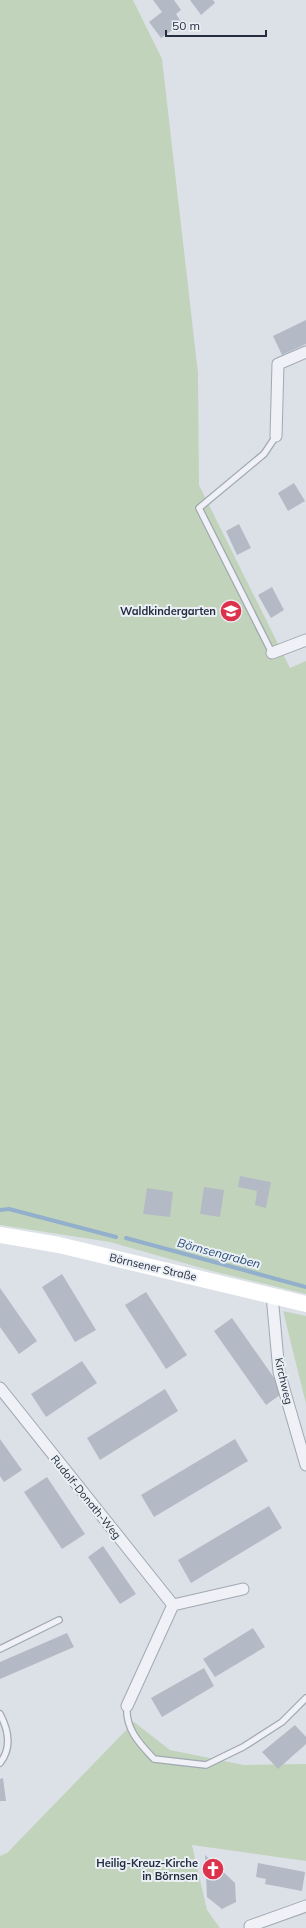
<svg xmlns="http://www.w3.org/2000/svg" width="306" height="1928" viewBox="0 0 306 1928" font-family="Mulish,sans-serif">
<rect width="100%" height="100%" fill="#dce1e8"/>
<path fill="#c2d3bc" d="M0 0H133L162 59 198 373 199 485 290 668 306 661V1294L212 1271 110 1242 0 1225Z
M283 1311 306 1316V1404Z
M134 1722 170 1750 244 1765 306 1764V1861L192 1845 207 1910 220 1928H0V1856L7 1853Z"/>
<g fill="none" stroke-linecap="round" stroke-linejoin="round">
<path stroke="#92afcc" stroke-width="4" d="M0 1210 9 1209 116 1237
M126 1238 306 1287"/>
</g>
<path fill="#b3bac5" d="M153 0H174L181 10 176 14 182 23 161 38 149 22 162 12Z
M190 0H213L215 3 201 15Z
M306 320V344L282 355 273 336Z
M294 483 305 501 288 511 278 493Z
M239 524 251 548 237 555 226 531Z
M272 587 284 610 271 618 258 595Z
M240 1176 271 1182 266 1208 255 1205 257 1191 238 1187Z
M204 1187 224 1190 220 1217 200 1214Z
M147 1188 173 1192 170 1217 143 1214Z
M62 1274 96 1330 75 1342 42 1287Z
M0 1288 37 1341 19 1354 0 1327Z
M146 1292 187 1355 166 1369 125 1305Z
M232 1318 284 1392 266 1405 214 1331Z
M82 1361 97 1383 46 1417 31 1394Z
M165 1389 178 1411 100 1460 87 1438Z
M0 1439 22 1470 4 1482 0 1476Z
M235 1439 248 1461 154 1517 141 1495Z
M47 1477 85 1534 62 1549 24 1492Z
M269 1506 282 1528 191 1583 178 1560Z
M103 1546 136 1594 120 1604 88 1557Z
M253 1628 265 1647 215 1677 203 1659Z
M67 1633 74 1647 0 1679V1662Z
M204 1668 214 1686 162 1717 151 1698Z
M295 1725 306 1737V1744L278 1769 262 1752Z
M3 1778 6 1801H0V1779Z
M205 1855 235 1883 236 1902 222 1909 207 1897Z
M258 1863 305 1872 302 1891 265 1884 266 1879 256 1877Z"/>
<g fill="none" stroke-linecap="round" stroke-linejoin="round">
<g stroke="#a1a8b2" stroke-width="8">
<path id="lane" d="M272 653 199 508 264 454 276 436
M0 1649 59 1620
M127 1706C125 1729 140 1744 154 1759L206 1765 243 1747 282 1722 306 1698
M0 1714C9 1731 12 1748 0 1763"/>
</g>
<g stroke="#a1a8b2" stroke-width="13">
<path id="street" d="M276 436 278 364 306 352
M272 653 306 640
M272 1295 279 1372 306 1465
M0 1388 173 1605
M173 1605 243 1589
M127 1706 173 1605
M250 1926 306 1906"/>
</g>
<use href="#lane" stroke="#eff1f6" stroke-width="5.5"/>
<use href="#street" stroke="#eff1f6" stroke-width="11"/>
<path stroke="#fff" stroke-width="16" d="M0 1235 59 1245 306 1304"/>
</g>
<defs>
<g id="school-disc" transform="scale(1.15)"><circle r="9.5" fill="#dc324c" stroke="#ebf0f5"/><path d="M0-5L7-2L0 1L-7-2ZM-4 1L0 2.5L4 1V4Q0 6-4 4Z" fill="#fff"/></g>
<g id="church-disc" transform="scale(1.15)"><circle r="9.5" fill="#dc324c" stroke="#ebf0f5"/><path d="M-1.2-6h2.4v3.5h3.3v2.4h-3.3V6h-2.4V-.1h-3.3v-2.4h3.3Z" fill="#fff"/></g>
</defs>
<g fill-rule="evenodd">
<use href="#school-disc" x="231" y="611"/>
<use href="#church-disc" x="213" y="1869"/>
</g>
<g text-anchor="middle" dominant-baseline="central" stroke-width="4" stroke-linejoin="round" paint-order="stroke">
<g font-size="11" font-weight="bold" fill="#242e40" stroke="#ebf0f5" text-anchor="end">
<text x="216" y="611">Waldkindergarten</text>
<text x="198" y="1863">Heilig-Kreuz-Kirche<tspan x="198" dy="13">in Börnsen</tspan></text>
</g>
<g font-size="11" fill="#242e40" stroke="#ebf0f5">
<text transform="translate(153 1267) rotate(13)">Börnsener Straße</text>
<text transform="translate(284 1381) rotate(77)">Kirchweg</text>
<text transform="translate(86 1497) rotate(51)">Rudolf-Donath-Weg</text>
</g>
<g font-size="12" font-style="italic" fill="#2a4d77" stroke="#ebf0f5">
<text transform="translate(219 1253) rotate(15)">Börnsengraben</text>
</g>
</g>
<path d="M166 30v6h100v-6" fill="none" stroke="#242e40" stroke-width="2"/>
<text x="172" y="30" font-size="12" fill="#242e40" stroke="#ebf0f5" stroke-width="3" paint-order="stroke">50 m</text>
</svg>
